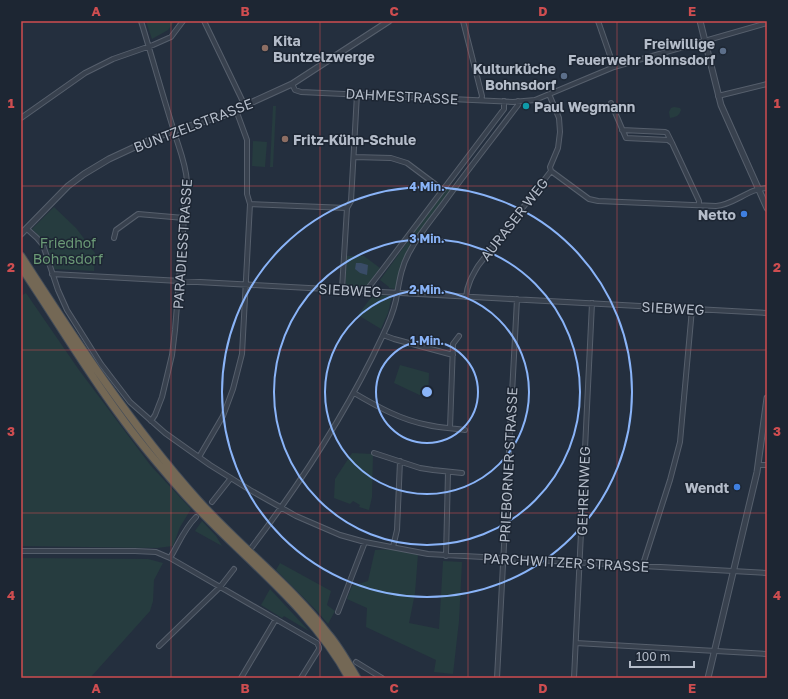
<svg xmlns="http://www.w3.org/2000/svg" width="788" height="699" viewBox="0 0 788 699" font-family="'Golos Text',sans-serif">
<rect width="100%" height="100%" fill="#242f3e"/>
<path fill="#263c3f" d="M146 21H175L168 30 152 39Z
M273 106H276L273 167H270Z
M674 107 680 108 681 110C679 116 676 117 670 118L669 112 671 108Z
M253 141 267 142 265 167 252 166Z
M448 186 452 190 412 242 403 262 395 289 389 288V287L380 280Z
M54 207 76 228 95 253 94 271 54 269 46 243 32 229Z
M347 256H364L380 268 365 288 345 287Z
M26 293 79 370 151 466 191 509 180 527 173 546 157 548 21 546V296Z
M373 295 392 296 388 313 381 329 358 315Z
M400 365 429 373 428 399 394 383Z
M352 453 373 454 372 497 369 510 359 507 360 505 353 501 350 504 334 498 335 479Z
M202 521 216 536 222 546 195 531Z
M394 549 418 554 415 593 409 623 439 629 443 561 462 562 459 621 453 674 434 672 436 660 366 627 367 608 347 599 352 586 368 581 375 550Z
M21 558 148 559 163 563 154 580 153 601 150 611 90 678H21Z
M280 563 331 591 327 605 335 611 328 624 316 610 276 570Z
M270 589 309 631 284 616 282 618 261 605Z"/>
<path fill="#394c67" d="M356 263H361L368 265 367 275 360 273 355 269Z"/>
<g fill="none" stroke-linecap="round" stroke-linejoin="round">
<g stroke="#565f6c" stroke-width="6">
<path id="minor" d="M141 21C152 57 162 93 173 128 178 146 186 163 187 182L175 330 172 355 162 397 155 415 151 421
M204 21 245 106
M463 21 482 96 481 100
M598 21 614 67
M292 84 295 90 301 92 513 102 535 100 614 67 767 23
M718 96 767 84
M611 103 626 138 668 140 672 143 699 201V205
M21 118 85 73 113 59 153 45 171 37 183 21
M622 130 665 132 667 133 672 143
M354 157 391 158 407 163 443 190
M551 171 589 199 598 201 716 206C734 205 749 188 767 188
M250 204 347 208
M27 229 37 238 43 245 58 290 67 310 101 364 130 402 165 433 210 465 250 490 296 516 340 535 365 542 428 554 767 573
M114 238 116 230 138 214 184 218
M52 274 767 313
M342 289 347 208 351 201 357 94
M368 291 369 287 383 269 504 109V101
M466 297C467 285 472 276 478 266L551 171 550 167 558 148 560 132 559 118 549 94
M383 335 394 339 453 355
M354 393C378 407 401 420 428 425 440 428 453 428 465 430
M450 428 453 344 459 336
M374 453 420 468 433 470 462 473
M199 457 223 416 233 389 242 354 250 204 247 194V140L236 110
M758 465H767
M212 502 231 478
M252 547C302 481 347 412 382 337 388 325 393 313 396 300 399 283 401 266 410 251 419 234 432 219 443 204 467 171 493 138 518 105V101
M393 547 397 530 400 461
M21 551H135L156 552 170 558 317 643 319 647V649L301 678
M446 556 448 472
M170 558C179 543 184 529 196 517
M644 566V561L670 480 680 442 692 309
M338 612 365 542
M576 643 767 654
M159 646 220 587 234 569
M356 662 382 678
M241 678 276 619
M497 678 517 299
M574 678 592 303"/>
</g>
<g stroke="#565f6c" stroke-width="7">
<path id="tertiary" d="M700 21 721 105 767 208
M21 234 68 186 84 174 109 159 152 139 173 131 222 116 292 84 389 21
M708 678 757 472 767 398"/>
</g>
<g stroke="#434c59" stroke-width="9">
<path id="motorway" d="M21 256C76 341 131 425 198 500 240 547 291 585 329 635 340 648 348 663 357 678
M21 267C54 316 84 367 119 414 137 439 157 463 178 487 233 551 308 602 349 678"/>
</g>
<use href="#minor" stroke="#38414e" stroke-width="4"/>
<use href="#tertiary" stroke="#38414e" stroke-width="5"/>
<use href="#motorway" stroke="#746855" stroke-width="7"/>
</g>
<path fill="none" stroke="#ce4d50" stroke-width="1" stroke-opacity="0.55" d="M171 21V678M320 21V678M468 21V678M617 21V678M21 186H767M21 350H767M21 513H767"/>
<g fill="none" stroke="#8ab4f8" stroke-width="2">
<circle cx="427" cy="392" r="51"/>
<circle cx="427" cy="392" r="102"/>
<circle cx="427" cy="392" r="153"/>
<circle cx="427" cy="392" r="205"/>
</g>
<g fill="#8d6e63" stroke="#1d2633" stroke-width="1.5">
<circle cx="265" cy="48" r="4"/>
<circle cx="285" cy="139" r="4"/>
</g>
<g fill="#5c6f8a" stroke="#1d2633" stroke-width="1.5">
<circle cx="723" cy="51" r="4"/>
<circle cx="564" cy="76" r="4"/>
</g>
<circle fill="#0f9aa8" stroke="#1d2633" stroke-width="1.5" cx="526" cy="106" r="4"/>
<g fill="#3f7fe0" stroke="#1d2633" stroke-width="1.5">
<circle cx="744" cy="214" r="4"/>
<circle cx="737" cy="487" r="4"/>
</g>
<g text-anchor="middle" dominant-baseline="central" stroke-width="3" stroke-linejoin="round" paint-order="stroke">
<g font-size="14" font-weight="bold" fill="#b4bcc9" stroke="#1d2633" text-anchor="end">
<text x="273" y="40" text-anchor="start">Kita<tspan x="273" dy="16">Buntzelzwerge</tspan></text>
<text x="715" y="43">Freiwillige<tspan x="715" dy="16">Feuerwehr Bohnsdorf</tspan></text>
<text x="556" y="68">Kulturküche<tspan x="556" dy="16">Bohnsdorf</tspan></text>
<text x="534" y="106" text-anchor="start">Paul Wegmann</text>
<text x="293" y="139" text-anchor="start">Fritz-Kühn-Schule</text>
<text x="736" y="214">Netto</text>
<text x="729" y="487">Wendt</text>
</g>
<g font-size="14" fill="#b4bcc9" stroke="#1d2633">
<text transform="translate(402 96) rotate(3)">DAHMESTRASSE</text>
<text transform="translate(193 125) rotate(-21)">BUNTZELSTRASSE</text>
<text transform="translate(514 219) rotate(-52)">AURASER WEG</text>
<text transform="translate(182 244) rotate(-86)">PARADIESSTRASSE</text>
<text transform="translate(350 290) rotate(3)">SIEBWEG</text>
<text transform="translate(673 308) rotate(3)">SIEBWEG</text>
<text transform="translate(508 465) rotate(-87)">PRIEBORNER STRASSE</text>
<text transform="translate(583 491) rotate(-88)">GEHRENWEG</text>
<text transform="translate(566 562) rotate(3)">PARCHWITZER STRASSE</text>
</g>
<g font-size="14" fill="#6b9a76" stroke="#1d2633">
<text x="68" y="242">Friedhof<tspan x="68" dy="16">Bohnsdorf</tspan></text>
</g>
</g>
<circle cx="427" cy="392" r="6" fill="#8ab4f8" stroke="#1d2633" stroke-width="2"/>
<g font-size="12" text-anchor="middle" font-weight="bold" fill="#8ab4f8" stroke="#1d2633" stroke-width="3" stroke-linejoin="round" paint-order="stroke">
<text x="427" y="191">4 Min.</text>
<text x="427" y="243">3 Min.</text>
<text x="427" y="294">2 Min.</text>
<text x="427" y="345">1 Min.</text>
</g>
<rect width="788" height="699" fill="none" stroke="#1d2633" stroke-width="44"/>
<path d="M630 661v6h64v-6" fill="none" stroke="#b4bcc9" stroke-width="2"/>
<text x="636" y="661" font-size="12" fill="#b4bcc9" stroke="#1d2633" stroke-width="3" paint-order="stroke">100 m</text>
<rect x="22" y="22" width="744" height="655" fill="none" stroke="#ce4d50" stroke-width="1.5"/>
<g font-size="13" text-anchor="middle" font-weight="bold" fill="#ce4d50">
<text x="96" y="16">A</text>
<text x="245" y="16">B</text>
<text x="394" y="16">C</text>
<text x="543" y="16">D</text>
<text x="692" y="16">E</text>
<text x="11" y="108">1</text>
<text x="777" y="108">1</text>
<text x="11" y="272">2</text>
<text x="777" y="272">2</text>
<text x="11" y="436">3</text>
<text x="777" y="436">3</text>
<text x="11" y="600">4</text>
<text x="777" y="600">4</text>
<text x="96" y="693">A</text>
<text x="245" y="693">B</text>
<text x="394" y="693">C</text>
<text x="543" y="693">D</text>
<text x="692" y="693">E</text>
</g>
</svg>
